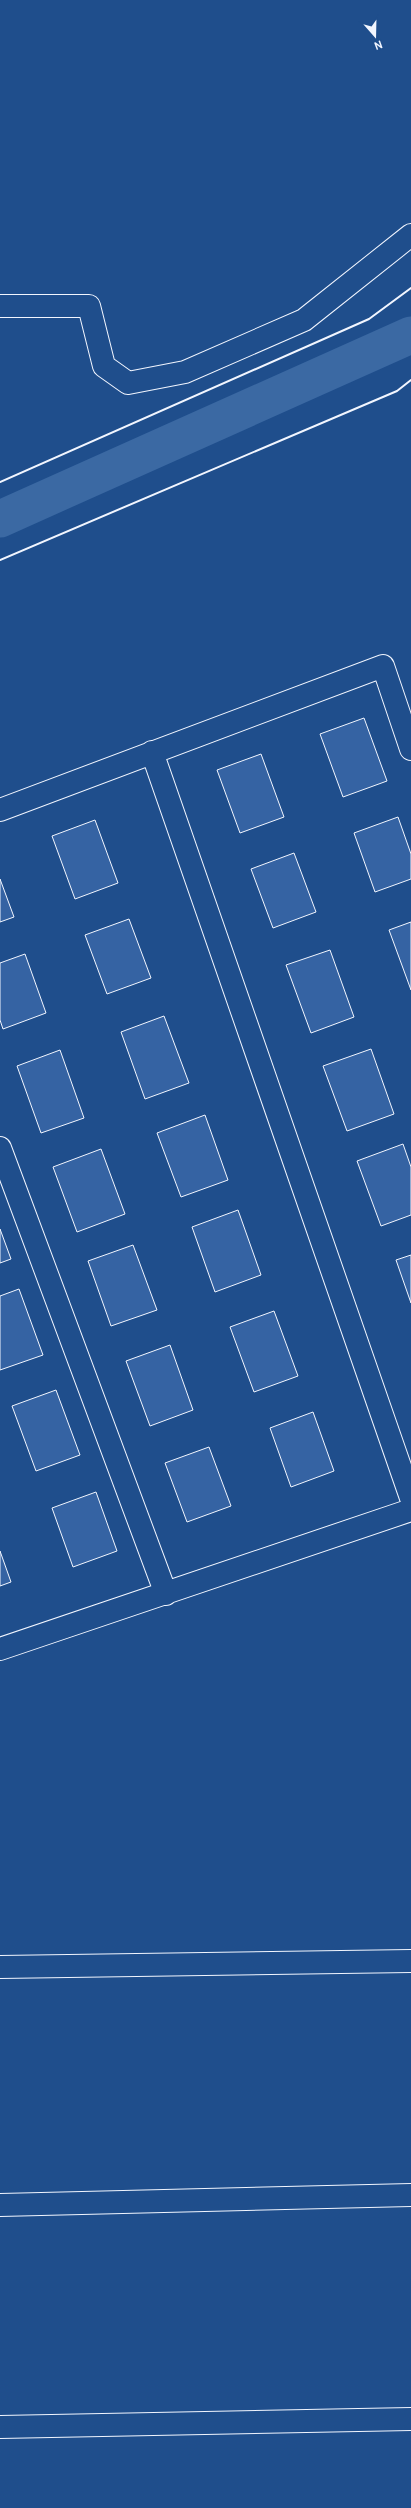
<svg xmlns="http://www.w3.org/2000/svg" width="411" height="2508" viewBox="0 0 411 2508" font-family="Overpass,sans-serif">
<rect width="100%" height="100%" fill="#1f4e8c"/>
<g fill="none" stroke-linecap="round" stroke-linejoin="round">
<path stroke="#3b69a3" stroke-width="37" d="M0 519 411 335"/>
</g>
<path fill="#3563a3" stroke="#f2f6ff" d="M364 718 387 781 343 797 320 734Z
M261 754 284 817 240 833 217 770Z
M398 817 411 854V879L375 892 354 833Z
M95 820 118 883 75 899 52 836Z
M294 853 316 912 273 928 251 869Z
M0 879 14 917 0 922Z
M129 919 151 978 107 994 85 935Z
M411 922V990L389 930Z
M330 950 354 1017 311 1033 286 965Z
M25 954 46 1013 3 1029 0 1020V963Z
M164 1016 189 1083 145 1099 121 1032Z
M371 1049 394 1114 347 1131 323 1066Z
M60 1050 84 1118 41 1133 17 1066Z
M205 1115 228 1180 181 1197 157 1133Z
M403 1144 411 1167V1215L381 1226 357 1161Z
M101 1149 125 1214 77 1232 53 1167Z
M238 1210 261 1275 215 1292 192 1227Z
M0 1229 11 1259 0 1263Z
M133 1245 157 1310 111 1326 88 1261Z
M411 1255V1303L396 1260Z
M19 1289 43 1355 0 1370V1296Z
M274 1311 298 1376 254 1392 230 1327Z
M170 1345 193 1410 150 1426 126 1361Z
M56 1390 80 1455 36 1471 12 1406Z
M313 1412 334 1471 291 1487 270 1428Z
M209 1447 231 1506 187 1522 165 1463Z
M96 1492 117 1551 73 1567 52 1508Z
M0 1551 11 1582 0 1586Z"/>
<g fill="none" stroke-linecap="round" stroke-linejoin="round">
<g stroke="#f2f6ff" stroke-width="24">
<path id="minor" d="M0 306H89L104 366 128 383 185 372 304 320 411 235
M152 752 411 1498
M0 810 383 666 411 749
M0 1148 166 1594
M0 1649 411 1510
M0 1967 411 1961
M0 2205 411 2195
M0 2427 411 2419"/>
</g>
<use href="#minor" stroke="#1f4e8c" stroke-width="22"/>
<path stroke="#f2f6ff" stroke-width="2" d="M0 482 369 319 411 288
M0 560 397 391 411 380"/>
</g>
<g transform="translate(375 36) rotate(160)" stroke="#1f4e8c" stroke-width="3" paint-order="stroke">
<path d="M0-3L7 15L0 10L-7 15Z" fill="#f2f6ff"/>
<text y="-6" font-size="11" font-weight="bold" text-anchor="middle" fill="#f2f6ff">N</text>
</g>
</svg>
